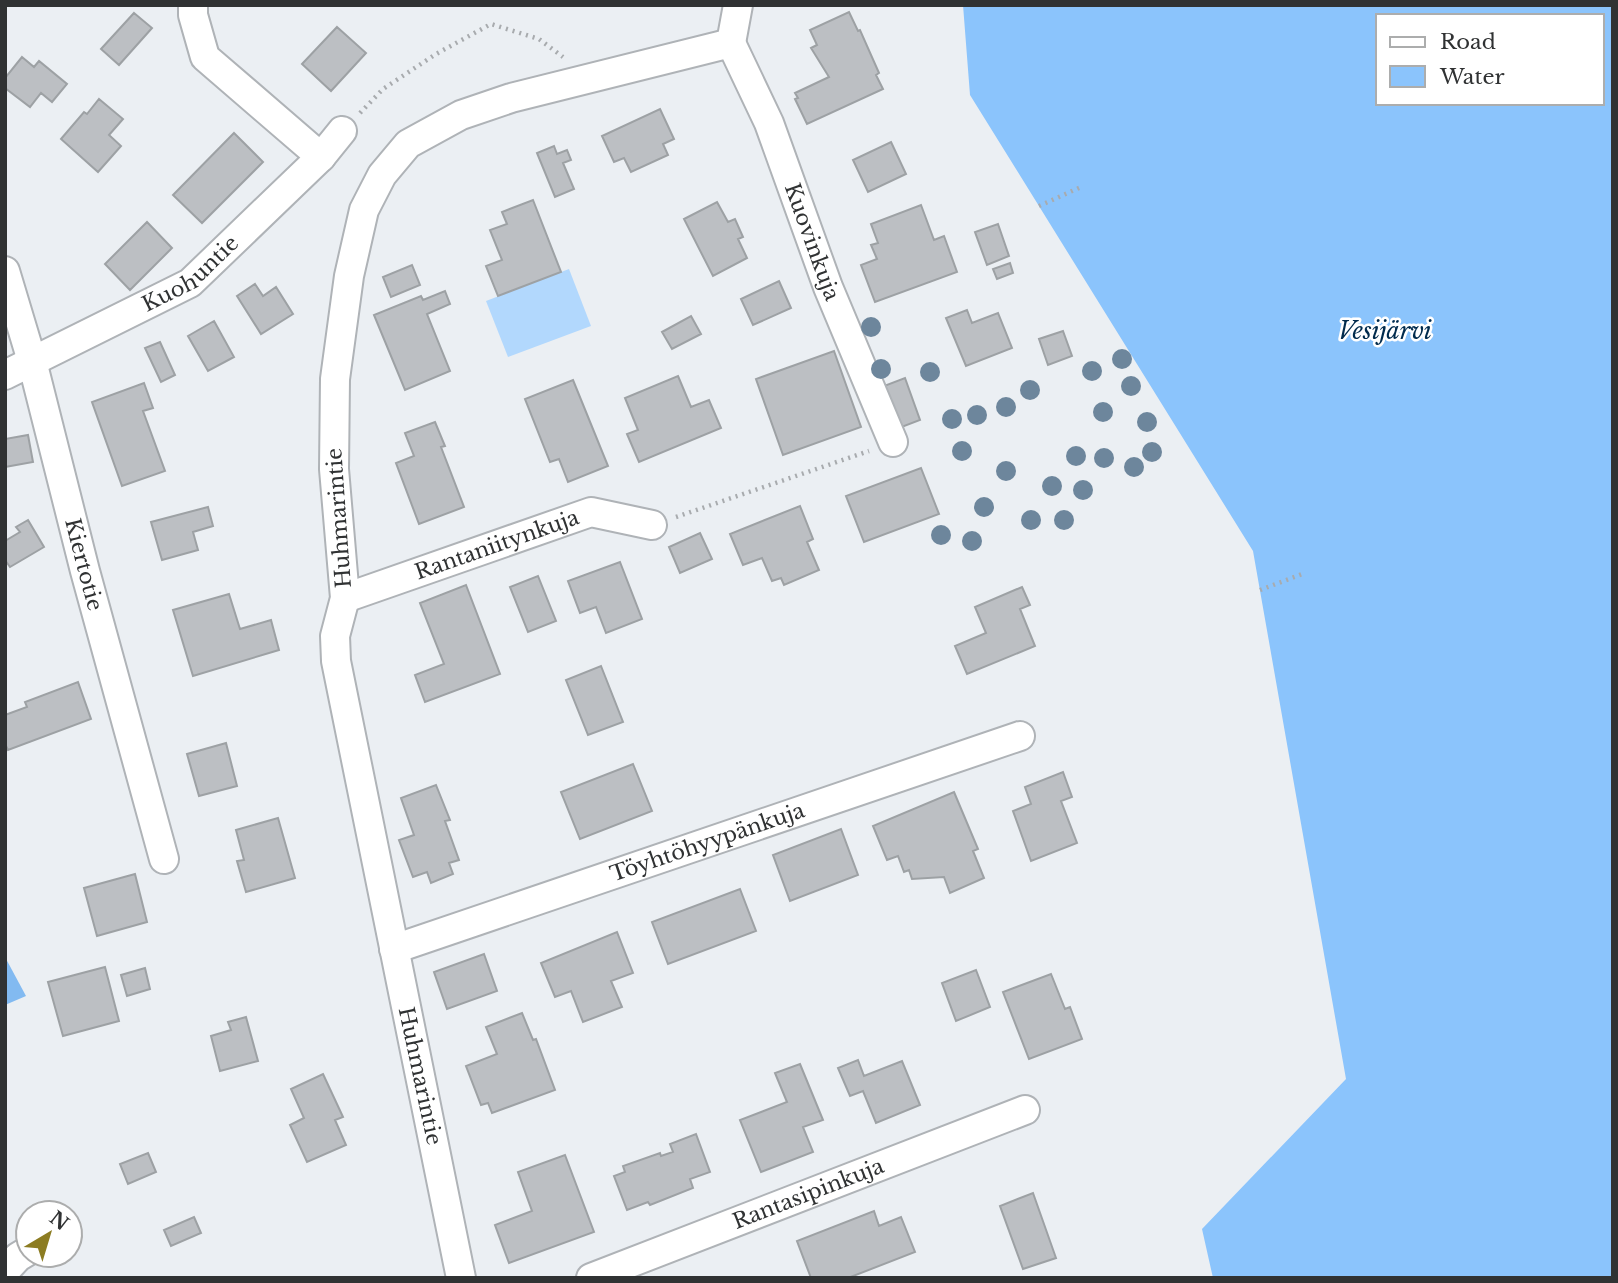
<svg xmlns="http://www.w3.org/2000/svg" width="1618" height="1283" viewBox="0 0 1618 1283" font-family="'Libre Baskerville',serif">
<rect width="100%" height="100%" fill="#ebeff3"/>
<path fill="#b2d8fd" d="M569 269 591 326 508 357 486 301Z"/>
<path fill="#82baf1" d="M5 957 26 996 5 1005Z"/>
<path fill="#8bc4fc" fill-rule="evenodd" d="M963 5H1613V1278H1213L1202 1229 1346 1079 1253 551 970 95ZM1378 16H1602V103H1378Z"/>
<path fill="#bcbfc3" stroke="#9da1a4" stroke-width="2" d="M849 12 858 31 860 30 879 73 876 75 883 89 807 124 795 99 798 98 795 93 829 77 811 48 817 45 810 30Z
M134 13 152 28 119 65 101 49Z
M337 27 366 53 331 91 302 64Z
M22 57 34 67 39 61 67 84 52 102 41 93 30 107 5 88V78Z
M99 99 123 119 109 135 121 146 98 172 61 139 84 112 87 114Z
M660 109 674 139 663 144 668 155 631 172 624 158 614 162 602 136Z
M234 133 263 162 202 223 173 195Z
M891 142 906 174 868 192 853 160Z
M554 146 557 154 567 150 571 160 563 163 574 189 555 197 537 153Z
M533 200 561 272 498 296 486 266 502 260 490 230 507 224 502 212Z
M717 202 728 222 735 219 743 237 738 239 747 258 713 276 684 219Z
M921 205 934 240 944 236 957 272 875 302 861 265 877 259 871 245 878 243 871 224Z
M147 222 172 248 130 290 105 264Z
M998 224 1009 256 987 265 975 232Z
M1010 263 1013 273 997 279 993 269Z
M412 265 420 285 391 297 383 277Z
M779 281 791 308 753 325 741 299Z
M255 284 263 296 276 287 293 314 261 334 237 296Z
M445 291 450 304 427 314 450 371 405 390 374 315 421 296 423 300Z
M967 310 972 323 998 313 1012 348 966 366 946 318Z
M691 316 701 334 672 349 662 332Z
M214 321 234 357 208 371 188 336Z
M1063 331 1072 356 1048 365 1039 339Z
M160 342 175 375 161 382 145 348Z
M834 351 861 427 783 455 756 379Z
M678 376 691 407 709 400 721 428 639 462 627 434 638 430 625 398Z
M905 378 920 420 899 428 884 386Z
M573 380 608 466 568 482 559 459 550 462 525 399Z
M144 383 153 408 143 411 165 471 122 486 92 402Z
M435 422 445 446 441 447 464 507 419 524 396 463 414 456 405 433Z
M28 435 33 462 5 467V439Z
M921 468 939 514 864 542 846 496Z
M800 506 813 539 807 542 819 570 784 585 781 578 772 581 762 558 743 565 730 534Z
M208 507 213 526 193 532 198 550 162 560 151 522Z
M28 520 44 547 10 567 5 560V541L20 532 16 527Z
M700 533 712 559 680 573 669 547Z
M620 562 642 619 606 633 596 607 580 613 568 581Z
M538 576 556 621 528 632 510 587Z
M466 585 500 674 425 702 415 675 444 664 420 603Z
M1022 587 1030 605 1020 609 1035 646 967 674 955 646 986 633 975 607Z
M229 594 240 629 271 620 279 650 193 676 173 610Z
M601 666 623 722 588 735 566 680Z
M78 682 91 719 8 750 5 744V715L27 707 25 702Z
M226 743 237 786 199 796 187 754Z
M633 764 652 811 580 839 561 792Z
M1063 772 1072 797 1061 801 1077 843 1031 861 1013 811 1031 804 1025 787Z
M436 785 450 820 445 821 459 860 449 863 453 874 431 883 427 872 413 877 399 840 414 835 401 798Z
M954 792 978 849 973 851 984 878 950 893 944 877 912 879 909 870 904 872 898 856 887 860 873 826Z
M278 818 295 878 246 892 237 861 244 860 236 830Z
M841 829 858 875 790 901 773 855Z
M135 874 147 922 97 936 84 888Z
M740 889 756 931 668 964 652 922Z
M617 932 633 973 611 981 622 1007 583 1022 571 991 555 997 541 963Z
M484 954 497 991 447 1009 434 972Z
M105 967 119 1021 63 1036 48 982Z
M145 968 150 989 127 996 121 975Z
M976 970 990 1007 956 1021 942 983Z
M1051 974 1065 1009 1070 1007 1082 1039 1029 1059 1003 992Z
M522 1013 533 1040 536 1039 555 1090 492 1113 488 1103 481 1105 466 1066 497 1054 486 1027Z
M246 1017 258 1061 220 1071 211 1036 231 1030 228 1022Z
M858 1060 864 1076 902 1061 920 1105 876 1123 863 1091 850 1096 838 1068Z
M800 1064 823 1120 803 1127 813 1152 761 1172 740 1120 787 1102 775 1073Z
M323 1074 343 1117 335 1120 346 1145 307 1162 290 1125 304 1118 291 1089Z
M696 1134 710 1172 690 1179 693 1188 650 1205 648 1202 627 1210 614 1176 625 1172 623 1166 660 1153 661 1156 673 1152 670 1144Z
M148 1153 156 1172 128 1184 120 1164Z
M565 1155 594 1232 509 1263 495 1225 532 1211 518 1172Z
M1033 1193 1056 1258 1023 1269 1000 1206Z
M874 1211 879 1226 901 1217 915 1252 848 1278H811L797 1241Z
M194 1217 201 1233 171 1246 164 1230Z"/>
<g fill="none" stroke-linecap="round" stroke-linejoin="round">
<g stroke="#afb3b7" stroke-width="32">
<g id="minor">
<path d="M193 5V15L205 57 321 157"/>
<path id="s1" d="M731 43 769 123 828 287 893 442"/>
<path d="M731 43 738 5"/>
<path id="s2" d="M5 271 32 361 85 571 164 859"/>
<path id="s3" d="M5 375 190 283 321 157 342 131"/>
<path id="s4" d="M345 598 591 512 652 525"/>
<path id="s5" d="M394 949 1020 736"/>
<path d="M5 1271 18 1257 28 1251"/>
<path d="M461 1278 336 661 335 636 345 598 334 469 335 379 349 276 364 210 382 175 408 144 461 115 511 98 731 43"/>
<path id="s6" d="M591 1278 1025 1110"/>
</g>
</g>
<path stroke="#a8abae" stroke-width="4.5" stroke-dasharray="2 5" stroke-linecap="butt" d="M360 113 383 89 436 54 491 24 539 39 563 57
M1039 206 1081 187
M676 517 869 451
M1260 590 1302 574"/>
<use href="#minor" stroke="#fff" stroke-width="28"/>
</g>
<g fill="#6d869c">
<circle cx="871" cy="327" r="10"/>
<circle cx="1122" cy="359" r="10"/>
<circle cx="881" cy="369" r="10"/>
<circle cx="1092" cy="371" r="10"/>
<circle cx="930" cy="372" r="10"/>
<circle cx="1131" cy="386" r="10"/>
<circle cx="1030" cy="390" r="10"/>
<circle cx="1006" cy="407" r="10"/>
<circle cx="1103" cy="412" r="10"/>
<circle cx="977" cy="415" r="10"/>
<circle cx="952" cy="419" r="10"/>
<circle cx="1147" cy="422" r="10"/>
<circle cx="962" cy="451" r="10"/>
<circle cx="1152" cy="452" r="10"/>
<circle cx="1076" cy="456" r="10"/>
<circle cx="1104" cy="458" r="10"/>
<circle cx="1134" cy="467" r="10"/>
<circle cx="1006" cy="471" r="10"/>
<circle cx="1052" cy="486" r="10"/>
<circle cx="1083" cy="490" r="10"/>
<circle cx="984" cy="507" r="10"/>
<circle cx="1031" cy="520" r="10"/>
<circle cx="1064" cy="520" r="10"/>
<circle cx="941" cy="535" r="10"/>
<circle cx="972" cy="541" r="10"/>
</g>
<g text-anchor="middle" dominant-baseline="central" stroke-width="5" stroke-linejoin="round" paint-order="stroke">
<g font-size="21" fill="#303233" stroke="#fff">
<text stroke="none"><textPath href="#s1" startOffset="215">Kuovinkuja</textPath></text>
<text stroke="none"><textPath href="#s3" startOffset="212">Kuohuntie</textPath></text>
<text transform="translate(339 518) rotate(-94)">Huhmarintie</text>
<text stroke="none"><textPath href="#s4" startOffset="161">Rantaniitynkuja</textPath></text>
<text stroke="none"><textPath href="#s2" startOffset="304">Kiertotie</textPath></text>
<text stroke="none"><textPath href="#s5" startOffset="331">Töyhtöhyypänkuja</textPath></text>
<text transform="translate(420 1076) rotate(78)">Huhmarintie</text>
<text stroke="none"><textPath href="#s6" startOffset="233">Rantasipinkuja</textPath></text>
</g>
<g font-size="23" font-style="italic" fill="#002b4d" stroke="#fff">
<text x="1385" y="331">Vesijärvi</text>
</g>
</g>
<rect width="1618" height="1283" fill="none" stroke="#303233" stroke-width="14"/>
<rect x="1376" y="14" width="228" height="91" fill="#ffffff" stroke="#acadad" stroke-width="2"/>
<rect x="1390" y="37" width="35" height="10" fill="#ffffff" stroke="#acadad" stroke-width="2"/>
<text x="1440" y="49" font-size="21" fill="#303233">Road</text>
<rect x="1390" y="66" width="35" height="21" fill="#8bc4fc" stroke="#acadad" stroke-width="2"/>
<text x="1440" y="84" font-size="21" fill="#303233">Water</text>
<g transform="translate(49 1234) rotate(38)"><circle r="33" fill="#ffffff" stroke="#acadad" stroke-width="2"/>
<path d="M0-5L12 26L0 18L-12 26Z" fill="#8c7c22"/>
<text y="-10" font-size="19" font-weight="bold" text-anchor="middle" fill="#303233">N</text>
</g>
</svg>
